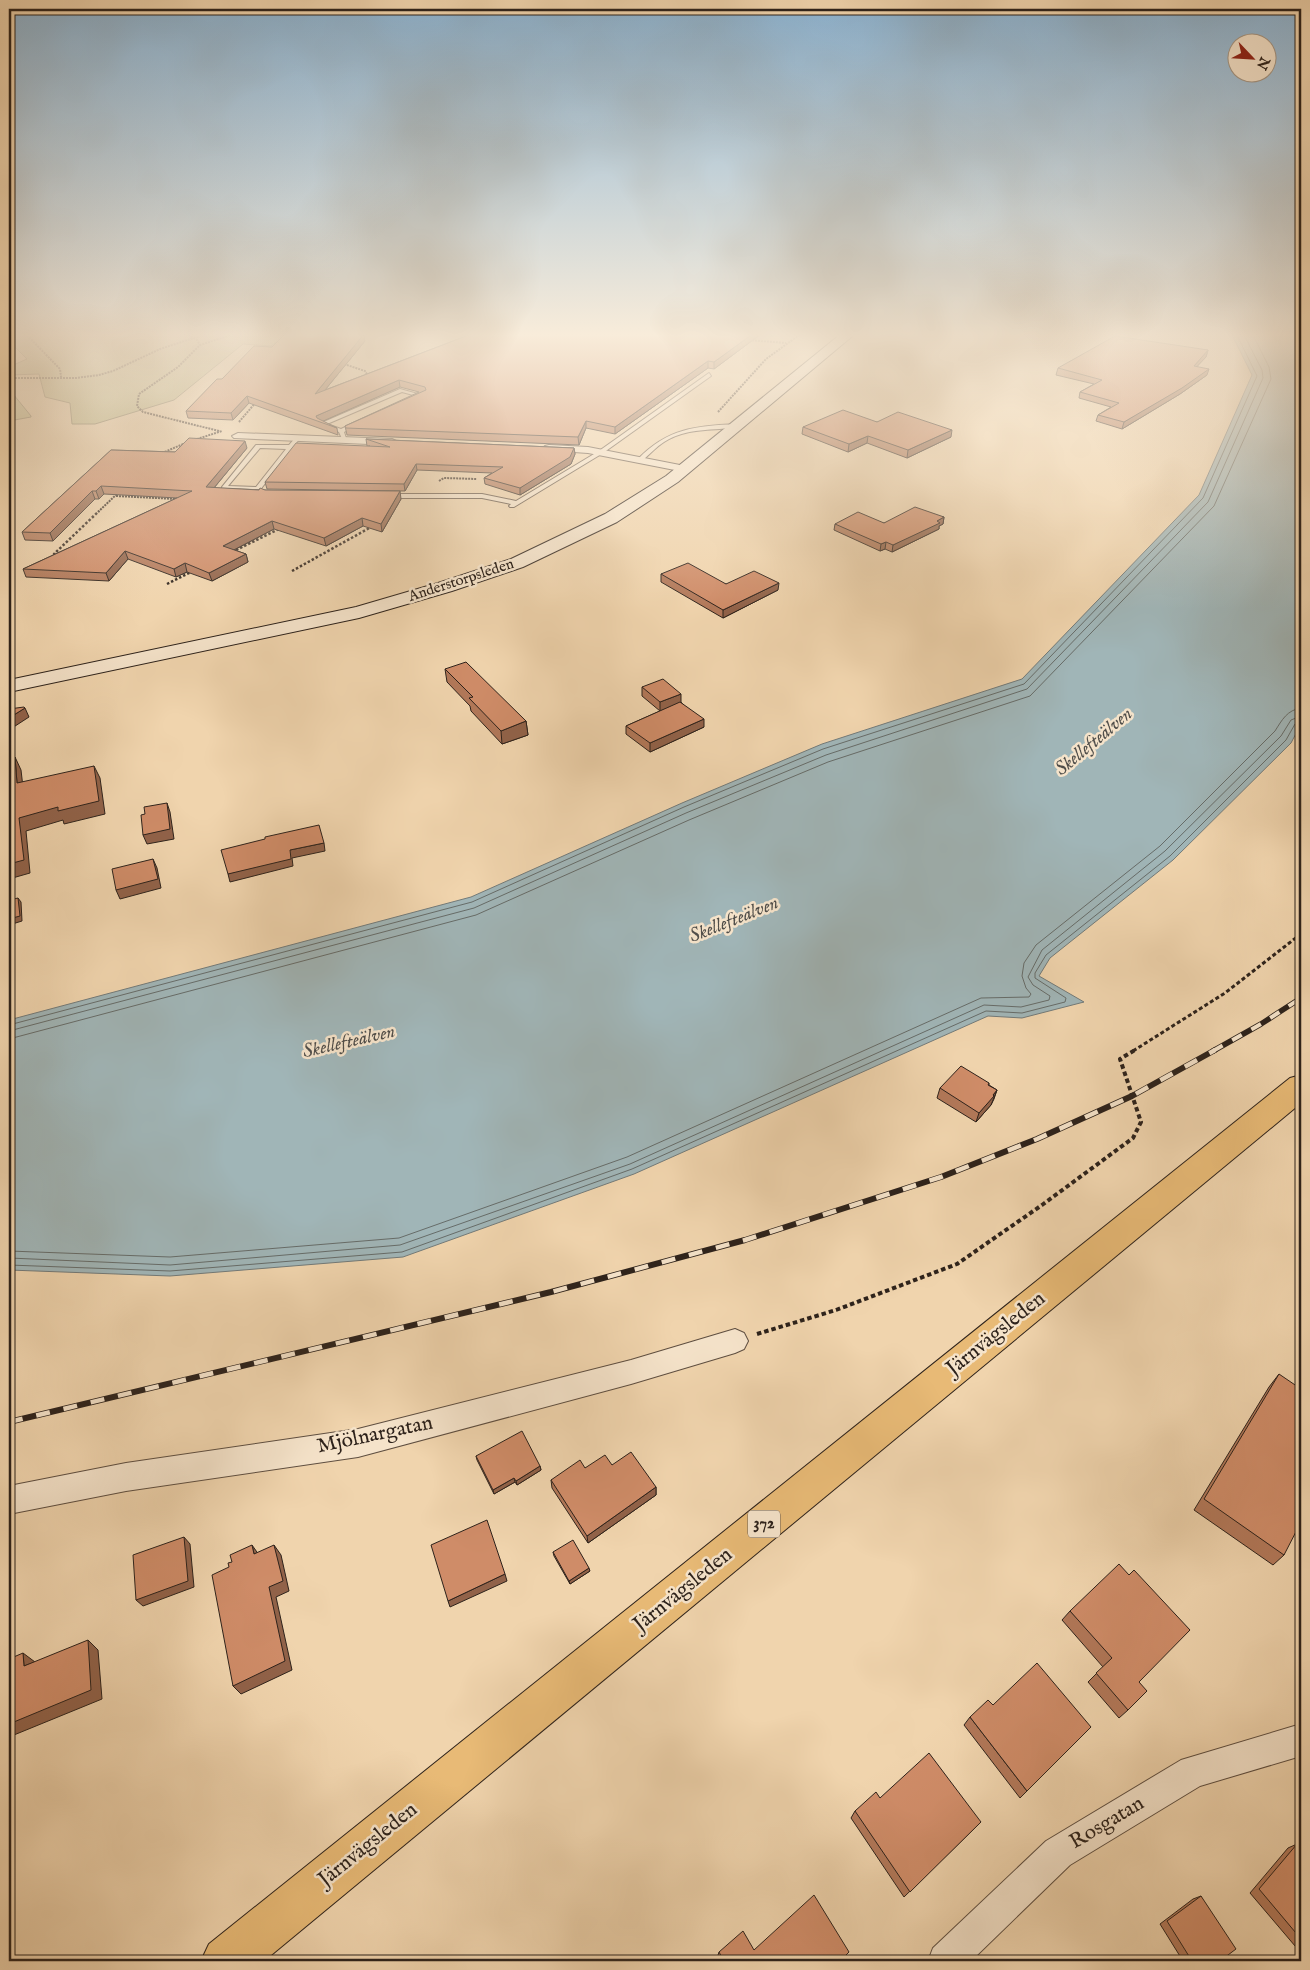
<svg xmlns="http://www.w3.org/2000/svg" width="1310" height="1970" viewBox="0 0 1310 1970" font-family="'IM FELL English',serif">
<rect width="100%" height="100%" fill="#f0d4ad"/>
<filter id="stains"><feTurbulence type="fractalNoise" baseFrequency=".004" numOctaves="4"/><feColorMatrix values="0 0 0 0 .2 0 0 0 0 .09 0 0 0 0 .02 0 0 0 .5 -.17"/></filter>
<radialGradient id="worn" r=".72"><stop offset=".6" stop-color="#630" stop-opacity="0"/><stop offset="1" stop-color="#630" stop-opacity=".3"/></radialGradient>
<path fill="#bebb86" stroke="#766e50" d="M9 333H305H289L271 346 243 344 174 400 95 424H72L70 403 45 397 39 374 10 375 9 367 27 359 9 341Z
M9 389 31 416V417L9 421Z"/>
<path fill="#a0b5b7" stroke="#727a79" d="M1231 333H1301V724L1291 743 1173 860 1050 958 1039 976 1084 1002 1022 1018 988 1016 634 1174 403 1257 170 1276 9 1270V1020L471 897 682 803 822 744 1022 679 1199 495 1252 375Z"/>
<g fill="none" stroke-linecap="round" stroke-linejoin="round">
<path stroke="#666c69" stroke-width="1" d="M9 1025 472 902 684 807 823 749 1024 684 1203 498 1257 376 1236 333
M9 1031 474 908 686 813 826 755 1027 689 1208 502 1263 378 1262 370 1243 333
M9 1039 476 915 689 820 828 762 1030 696 1214 506 1271 379 1269 367 1252 333
M9 1251 170 1257 399 1238 627 1157 981 998 1029 997 1031 994 1026 988 1022 976 1024 963 1036 945 1160 846 1275 731C1282 720 1287 710 1301 708
M9 1258 170 1265 400 1245 630 1164 984 1005 1021 1007 1049 1000 1050 996 1033 985 1028 977 1042 950 1165 851 1281 736 1291 720 1301 716
M9 1265 170 1271 402 1252 632 1169 986 1011 1022 1013 1065 1002 1066 998 1035 978V973L1046 955 1170 856 1286 740 1295 724 1301 722"/>
<g stroke="#5e4e40" stroke-width="2">
<path id="service" d="M709 373 711 376 603 453 514 507H510L509 506 511 504 482 498H388L385 496 388 494H482L516 501 599 451Z
M400 389 425 396 415 401 412 399 417 396 402 392 327 424 341 429 356 422H360V424L344 432 347 441H343L339 432 319 424Z
M737 424 740 426 739 427C713 431 687 427 664 442 656 447 650 454 643 460L638 459C668 428 696 426 737 424Z
M297 436 300 438 260 490 222 489V487L256 445H289ZM260 448 286 449 256 487 228 486Z"/>
</g>
<g stroke="#5e4e40" stroke-width="2">
<path id="minor" d="M238 433 392 439 398 442 392 445 234 438 232 436Z
M549 445 588 447 685 466 691 469 685 472 588 453 545 450 543 448 545 446Z
M735 1329 744 1333 748 1341 744 1349 735 1353 631 1384 358 1457 126 1491 9 1514V1486L126 1463 358 1429 631 1360Z
M1301 1724V1756L1200 1786 1070 1865 971 1961H928L933 1948 1046 1841 1181 1760Z"/>
</g>
<g stroke="#2d221b" stroke-width="2">
<path id="secondary" d="M842 333H856L678 482 617 522 523 567 452 591 359 618 9 692V680L356 607 438 583 511 559 605 514 666 476Z"/>
</g>
<g stroke="#2d221b" stroke-width="2">
<path id="primary" d="M1301 1075V1103L264 1961H201L209 1944 1290 1078Z"/>
</g>
<path stroke="#2d221b" stroke-width="2" stroke-dasharray="2 1" stroke-linecap="butt" d="M25 333 60 369 61 377
M186 333 197 340 200 345
M749 340 786 343
M344 364 365 371 368 376
M9 378H76L99 375 113 371 160 349 209 333
M718 412 766 359 802 333
M239 422 256 402
M219 431 143 412 137 406 139 394 178 367 200 345 237 333
M194 440 222 431
M162 453 188 442
M439 481 444 478 477 479
M116 496 176 499
M98 512 119 492"/>
<path stroke="#2d221b" stroke-width="2.5" stroke-dasharray="2.5 2" stroke-linecap="butt" d="M232 552 281 528
M60 554H54L99 511
M292 571 373 526
M167 584 193 571"/>
<path stroke="#2d221b" stroke-width="3" stroke-dasharray="4 2.5" stroke-linecap="butt" d="M1133 1051 1225 993 1297 937 1301 923"/>
<path stroke="#2d221b" stroke-width="4" stroke-dasharray="4.5 3" stroke-linecap="butt" d="M757 1334 836 1310 957 1264 1042 1205 1133 1138 1141 1122 1120 1059 1135 1050"/>
<use href="#service" fill="#f5e3ca" fill-rule="evenodd"/>
<use href="#minor" fill="#f5e3ca" fill-rule="evenodd"/>
<use href="#secondary" fill="#f5e3ca" fill-rule="evenodd"/>
<use href="#primary" fill="#e8ba76" fill-rule="evenodd"/>
<g stroke="#2d221b" stroke-width="5.5">
<path id="rail-far1" d="M1213 1051 1261 1024 1301 998"/>
</g>
<g stroke="#2d221b" stroke-width="6">
<path id="rail" d="M9 1422 551 1292 745 1240 941 1177 1037 1139 1132 1096 1215 1050"/>
</g>
<use href="#rail-far1" stroke="#f5e3ca" stroke-width="4" stroke-dasharray="11" stroke-linecap="butt"/>
<use href="#rail" stroke="#f5e3ca" stroke-width="4.5" stroke-dasharray="14" stroke-linecap="butt"/>
</g>
<path fill="#b27859" stroke="#2d221b" d="M286 333H345L365 341 325 390 474 333H778L773 336 761 334 714 369 708 368 615 434 586 428 579 445 347 435 345 426 419 392 400 387 322 421 337 428 338 435 249 403 233 420 188 418 186 411 222 379 272 347Z
M1208 350 1206 357 1197 366 1207 375 1180 394 1122 429 1096 421 1098 415 1111 407 1079 398 1080 392 1094 384 1056 375 1058 368Z
M877 422 951 437 907 458 867 443 848 452 802 434 803 427Z
M366 439 574 448 575 454 571 464 520 495 485 484 484 478 492 473 417 470 405 491 267 489 265 482 370 446H367Z
M247 448 214 488 265 490 401 499 382 532 363 526 326 546 274 529 234 550 246 554 248 562 212 581 187 572 176 577 128 559 109 581 26 577 23 569 177 498 104 494 99 499H95L53 541 25 540 22 532 111 450 175 452Z
M944 517 943 524 939 526V529L892 552 885 549 880 551 834 530 835 524 884 523Z
M661 574 726 584 778 590 723 618 661 582Z
M445 669 526 721 528 735 502 744 471 711 470 706 447 682Z
M642 687 681 702 704 727 650 752 626 734V726L660 711 642 696Z
M989 1083V1085L997 1090 994 1099 991 1105 976 1122 937 1098 940 1088Z
M1279 1374 1284 1555 1273 1565 1194 1510 1269 1387Z
M476 1456 540 1466 541 1470 517 1485 515 1482 494 1494 477 1460Z
M612 1465 656 1487V1495L588 1543 552 1488 551 1480 585 1468Z
M553 1552 590 1571 570 1584 554 1556Z
M1070 1611 1139 1682 1128 1710 1119 1718 1088 1682 1103 1667 1062 1620Z
M970 1717 1027 1791 1020 1798 964 1725Z
M880 1798 981 1822 904 1897 851 1818 855 1811Z
M1297 1844 1301 1850V1953L1250 1893 1288 1848Z
M1201 1896 1220 1961H1183L1160 1924 1193 1899Z
M754 1950 840 1961H722L718 1955 719 1952Z"/>
<path fill="#916249" stroke="#2d221b" d="M754 333H761V334L714 369V362Z
M773 333H778L773 336Z
M364 334 365 341 316 401 315 394Z
M1208 350 1206 357 1192 372 1194 366Z
M708 361V368L615 434V427Z
M1209 369 1207 375 1180 394 1122 429 1124 422Z
M399 380 400 387 321 422 317 420 316 416Z
M247 396 249 403 233 420 231 413Z
M586 421V428L579 445 578 437Z
M952 430 951 437 907 458 908 450Z
M868 436 867 443 848 452 849 444Z
M245 441 247 448 208 495 206 487Z
M574 448 575 454 571 464 520 495V488Z
M416 464 417 470 405 491 404 484Z
M101 486 104 494 99 499 96 491Z
M92 491 95 499 53 541 50 533Z
M400 491 401 499 382 532 381 524Z
M944 517 943 524 939 526V529L892 552 893 545Z
M362 518 363 526 326 546 324 538Z
M272 521 274 529 226 554 223 546Z
M886 542 885 549 880 551 881 544Z
M125 551 128 559 109 581 106 573Z
M246 554 248 562 212 581 209 573Z
M185 563 187 572 176 577 174 569Z
M779 583 778 590 723 618V610Z
M681 694V703L660 711V702Z
M25 708 29 717 9 730V718Z
M704 719V727L650 752V743Z
M526 721 528 735 502 744 501 731Z
M15 757 21 770 24 796 17 783Z
M94 766 100 778 105 814 64 824 63 820 26 831 30 873 9 879V864L19 818Z
M167 803 170 812 174 839 147 844 143 835Z
M324 843 325 851 292 858 293 866 230 882 228 874 290 850Z
M153 859 157 868 161 888 120 899 116 890Z
M18 898 21 902 22 921 9 925V919Z
M997 1090 991 1105 976 1122 979 1113Z
M540 1466 541 1470 517 1485 516 1481Z
M514 1478 515 1482 494 1494 493 1490Z
M656 1487V1495L588 1543 587 1536Z
M184 1537 190 1544 194 1587 143 1606 136 1600Z
M252 1545 259 1555 254 1554Z
M274 1545 281 1555 289 1591 276 1597 292 1670 241 1694 233 1686Z
M589 1568 590 1571 570 1584 569 1581Z
M505 1574 507 1581 450 1607 448 1601Z
M88 1640 98 1650 102 1699 9 1737V1724Z
M23 1653 35 1662 24 1666Z"/>
<path fill="#cf8c68" stroke="#2d221b" d="M286 333H343L364 334 315 394 474 333H754L714 362 708 361 615 427 586 421 578 437 346 428 345 426 426 390 425 387 399 380 316 416 317 418 337 428 247 396 231 413 186 411 217 379H222L254 346 272 347Z
M1115 336 1208 350 1194 366 1209 369 1182 388 1124 422 1098 415 1119 403 1080 392 1102 380 1058 368Z
M843 410 877 422 898 412 952 430 908 450 868 436 849 444 803 427Z
M189 438 245 441 206 487 259 490 260 488 265 490 400 491 381 524 362 518 324 538 272 521 223 546 246 554 209 573 185 563 174 569 125 551 106 573 23 569 192 491 101 486 96 491H92L50 533 22 532 111 450 175 452Z
M366 439 574 448 570 457 520 488 484 478 503 467 416 464 404 484 265 482 296 443 390 447Z
M915 507 944 517 937 521 940 523 893 545 886 542 881 544 835 524 858 512 884 523Z
M688 563 726 584 754 571 779 583 723 610 661 574Z
M466 662 526 721 501 731 469 698 473 697 445 669Z
M663 679 681 694 660 702 642 687Z
M680 702 704 719 650 743 626 726Z
M24 707 25 708 9 718V709Z
M15 757 17 783 94 766 99 801 58 811V807L19 818 24 860 9 864V758Z
M167 803 170 829 143 835 141 815 145 814 144 807Z
M319 825 324 843 290 850 291 859 228 874 221 850 265 839V837Z
M153 859 158 879 116 890 112 869Z
M18 898 20 916 9 919V900Z
M961 1066 989 1083 988 1085 997 1090 993 1095 994 1096 979 1113 940 1088Z
M1279 1374 1301 1389V1522L1284 1555 1204 1499Z
M522 1431 540 1466 516 1481 514 1478 493 1490 476 1456Z
M631 1452 656 1487 587 1536 551 1480 580 1460 585 1468 605 1455 612 1465Z
M487 1520 505 1574 448 1601 431 1545Z
M184 1537 188 1581 136 1600 133 1555Z
M573 1540 589 1568 569 1581 553 1552Z
M252 1545 254 1554 274 1545 283 1581 269 1587 285 1661 233 1686 212 1575 229 1567 228 1563 232 1562 230 1555Z
M1119 1564 1129 1575 1134 1570 1190 1630 1139 1682 1147 1691 1128 1710 1096 1673 1112 1658 1070 1611Z
M88 1640 91 1690 9 1724V1659L23 1653 24 1666Z
M1037 1663 1091 1727 1027 1791 970 1717 988 1700 993 1705Z
M929 1753 981 1822 910 1892 855 1811 876 1792 880 1798Z
M1297 1844 1301 1850V1939L1259 1889Z
M814 1895 849 1952 840 1961H724L719 1952 743 1931 754 1950Z
M1201 1896 1236 1949 1220 1961H1192L1167 1921Z"/>
<linearGradient id="sky" x2="0" y2="1"><stop stop-color="#8bb4d4"/><stop offset="0.55" stop-color="#f8ecda"/><stop offset="1" stop-color="#f8ecda" stop-opacity="0"/></linearGradient>
<rect width="1310" height="609" fill="url(#sky)"/>
<g text-anchor="middle" dominant-baseline="central" stroke-width="5" stroke-linejoin="round" paint-order="stroke">
<g font-size="15" fill="#2d221b" stroke="#f5e3ca">
<text transform="translate(461 580) rotate(-18)">Anderstorpsleden</text>
</g>
<rect fill="#f5e3ca" stroke="#695c50" stroke-width="1" x="748" y="1510.5" width="32" height="27" rx="4"/>
<g font-size="16" font-weight="bold" fill="#2d221b">
<text x="764" y="1524">372</text>
</g>
<g font-size="19" font-style="italic" fill="#504e4a" stroke="#f5e3ca">
<text transform="translate(1094 742) rotate(-40)">Skellefteälven</text>
<text transform="translate(734 920) rotate(-22)">Skellefteälven</text>
<text transform="translate(349 1042) rotate(-13)">Skellefteälven</text>
</g>
<g font-size="21" fill="#2d221b" stroke="#f5e3ca">
<text transform="translate(996 1334) rotate(-39)">Järnvägsleden</text>
<text transform="translate(375 1435) rotate(-12)">Mjölnargatan</text>
<text transform="translate(683 1590) rotate(-39)">Järnvägsleden</text>
<text transform="translate(1107 1823) rotate(-31)">Rosgatan</text>
<text transform="translate(368 1845) rotate(-39)">Järnvägsleden</text>
</g>
</g>
<rect width="1310" height="1970" fill="none" stroke="#f0d4ad" stroke-width="30"/>
<rect x="10" y="10" width="1290" height="1950" fill="none" stroke="#2d221b" stroke-width="2.5"/>
<rect x="15" y="15" width="1280" height="1940" fill="none" stroke="#2d221b"/>
<g transform="translate(1252 58) rotate(115)"><circle r="24" fill="#f5e3ca" stroke="#a59684"/>
<path d="M0-4L9 19L0 12L-9 19Z" fill="#8f2418"/>
<text y="-8" font-size="14" font-weight="bold" text-anchor="middle" fill="#2d221b">N</text>
</g>
<rect width="100%" height="100%" filter="url(#stains)"/>
<rect width="100%" height="100%" fill="url(#worn)"/>
</svg>
